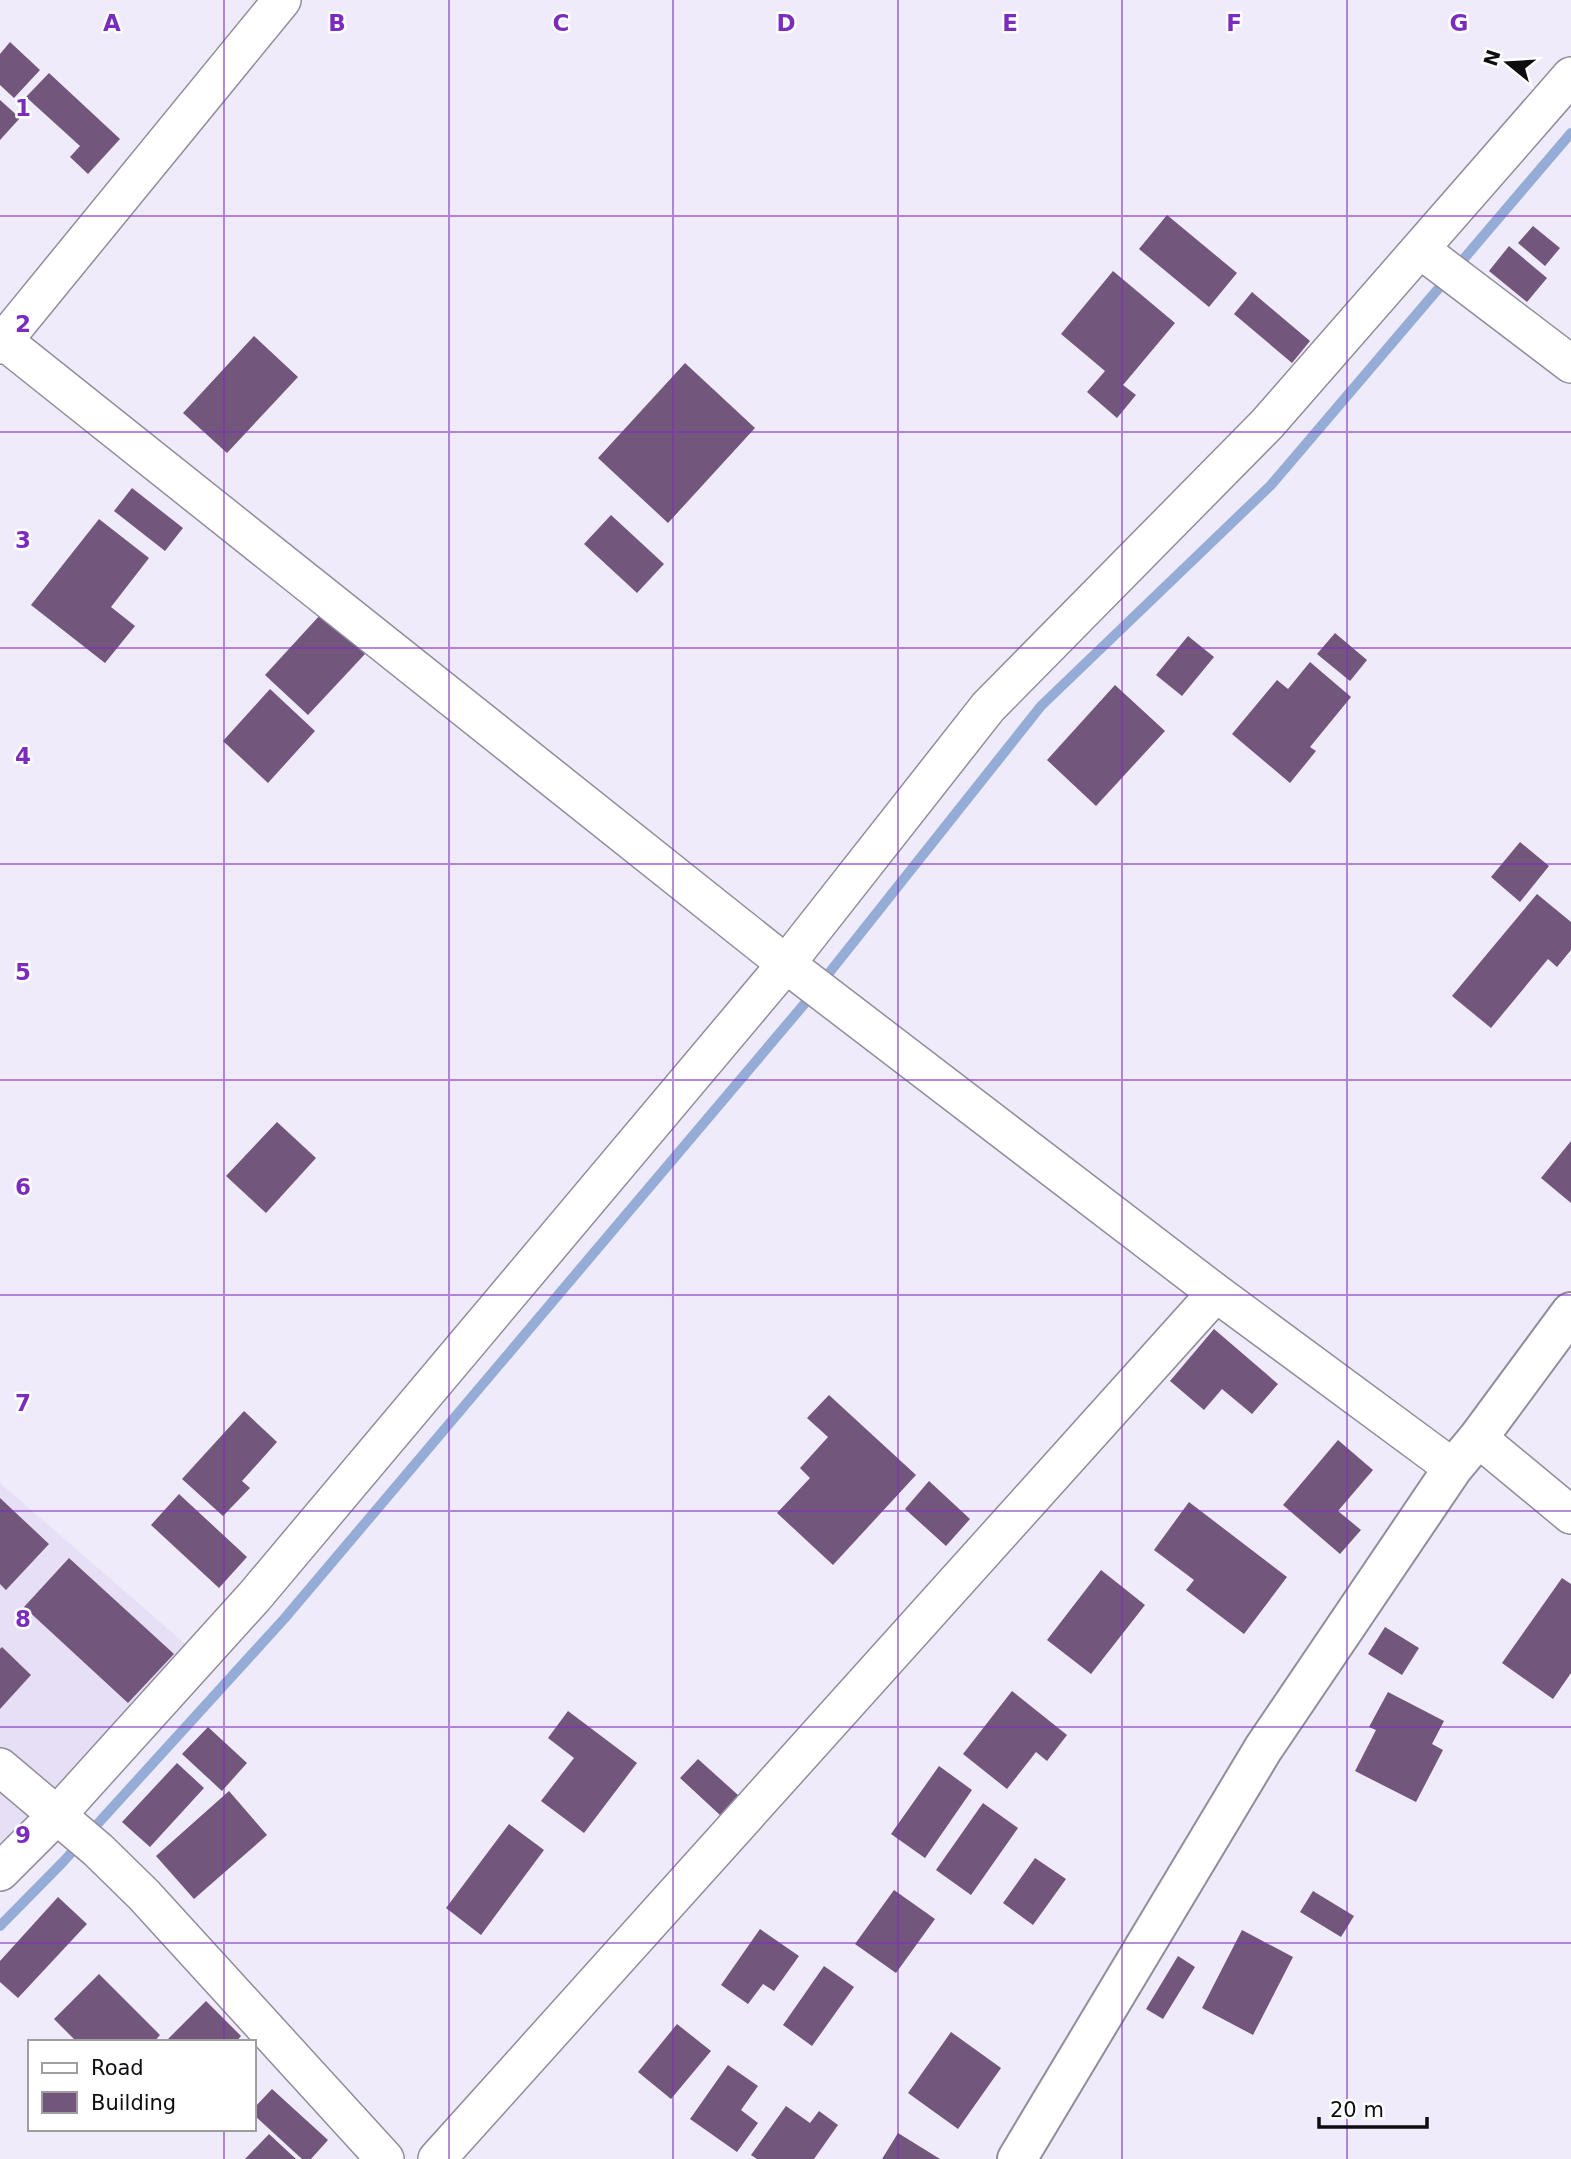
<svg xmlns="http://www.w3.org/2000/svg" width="1571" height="2159" viewBox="0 0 1571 2159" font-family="'DejaVu Sans',sans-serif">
<rect width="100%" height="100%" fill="#efebfa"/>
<path fill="#e6dff5" d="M0 1483 190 1648 57 1798 0 1747Z
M0 1792 30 1819 0 1850Z"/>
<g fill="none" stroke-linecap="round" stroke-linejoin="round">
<path stroke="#94acd6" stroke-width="10" d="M0 1926 62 1863 284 1619 806 1002 1041 706 1271 485 1571 133"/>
</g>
<path fill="#73567b" d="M10 42 40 70 14 98 0 85V54Z
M49 73 120 139 88 174 70 157 80 146 26 97Z
M0 100 20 118 0 140Z
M1167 215 1237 273 1209 307 1139 249Z
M1533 226 1560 248 1545 266 1518 243Z
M1509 246 1547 278 1527 302 1489 271Z
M1113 271 1175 323 1123 385 1136 395 1117 418 1087 392 1105 371 1061 334Z
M1252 292 1310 341 1292 363 1234 314Z
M254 336 298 377 227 453 183 413Z
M685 363 755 428 668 523 598 458Z
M132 488 183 528 165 551 114 511Z
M611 515 664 564 637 593 584 544Z
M99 519 149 558 111 607 135 626 105 663 31 605Z
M321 614 365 654 308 715 265 675Z
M1335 633 1367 660 1350 681 1317 654Z
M1188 636 1214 657 1182 696 1156 675Z
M1310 662 1351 697 1310 747 1316 751 1290 783 1232 734 1277 680 1288 689Z
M1115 685 1165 731 1096 806 1047 760Z
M270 689 315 731 268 783 223 741Z
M1520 842 1549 866 1520 902 1491 877Z
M1537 894 1571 922V950L1557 967 1548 959 1491 1028 1452 996Z
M277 1122 316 1158 266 1213 226 1176Z
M1571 1141V1203L1541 1178Z
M1214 1329 1278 1384 1252 1414 1222 1389 1204 1410 1170 1381Z
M829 1395 916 1475 833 1565 777 1513 810 1478 800 1468 828 1437 807 1418Z
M244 1411 277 1442 242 1481 250 1488 223 1516 182 1479Z
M1338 1440 1373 1470 1338 1511 1361 1530 1340 1554 1283 1505Z
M929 1481 970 1519 946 1546 905 1509Z
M179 1494 247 1557 219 1588 151 1525Z
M0 1498 49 1544 6 1590 0 1584Z
M1189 1502 1287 1577 1244 1634 1186 1590 1194 1580 1154 1550Z
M69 1558 174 1654 128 1703 24 1607Z
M1101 1570 1145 1605 1091 1674 1047 1640Z
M1562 1578 1571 1584V1673L1553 1699 1502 1663Z
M1385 1627 1419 1648 1402 1675 1368 1654Z
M2 1647 31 1675 0 1709V1649Z
M1012 1691 1067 1735 1047 1761 1036 1752 1007 1789 963 1754Z
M1388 1692 1444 1721 1432 1744 1443 1750 1416 1802 1355 1771 1376 1730 1369 1727Z
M568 1711 637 1763 584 1833 541 1801 574 1758 548 1738Z
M208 1727 247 1763 222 1791 182 1754Z
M698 1759 738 1795 720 1815 680 1778Z
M177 1763 204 1788 150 1847 122 1822Z
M939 1766 972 1790 925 1858 891 1834Z
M229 1791 267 1835 194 1899 156 1856Z
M983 1803 1018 1828 971 1895 936 1870Z
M509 1824 544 1850 481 1935 446 1908Z
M1035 1858 1066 1879 1033 1925 1003 1903Z
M894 1890 935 1919 896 1973 855 1944Z
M1313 1891 1354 1916 1341 1937 1300 1912Z
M58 1897 87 1924 18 1998 0 1982V1961Z
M760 1929 799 1956 774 1991 763 1984 748 2004 721 1985Z
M1242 1930 1293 1957 1253 2035 1202 2008Z
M1178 1956 1195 1967 1163 2019 1146 2009Z
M824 1966 854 1987 812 2046 783 2025Z
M99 1974 160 2035 154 2042H77L54 2019Z
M206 2001 241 2036 236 2042H165Z
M677 2024 711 2051 671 2099 638 2072Z
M951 2032 1001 2068 958 2129 908 2093Z
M728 2065 758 2086 741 2110 758 2123 737 2152 690 2119Z
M272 2089 328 2140 311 2159H302L254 2115V2108Z
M786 2106 810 2123 819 2111 838 2125 814 2159H757L751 2155Z
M898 2133 940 2159H882Z
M269 2134 296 2159H245Z"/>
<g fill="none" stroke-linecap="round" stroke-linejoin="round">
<g stroke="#918d9b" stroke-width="40">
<path id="minor" d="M1421 250 1571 364
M0 338 786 964 1216 1293 1453 1468
M0 345 282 0
M1478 1438 1571 1515
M0 1767 98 1850 144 1895 385 2159
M0 1872 56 1816 254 1597 786 964 988 707 1267 424 1571 76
M437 2159 1216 1293"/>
</g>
<g stroke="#918d9b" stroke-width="42">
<path id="tertiary" d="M1017 2159 1263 1749 1453 1468 1478 1438 1571 1312"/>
</g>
<use href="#minor" stroke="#fff" stroke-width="37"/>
<use href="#tertiary" stroke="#fff" stroke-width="38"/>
</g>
<path fill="none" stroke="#7b2cbf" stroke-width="2" stroke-opacity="0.55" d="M224 0V2042M449 0V2159M673 0V2159M898 0V2159M1122 0V2159M1347 0V2159M0 216H1571M0 432H1571M0 648H1571M0 864H1571M0 1080H1571M0 1295H1571M0 1511H1571M0 1727H1571M0 1943H1571M224 2129V2159"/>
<g font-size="23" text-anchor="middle" font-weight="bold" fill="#7b2cbf" stroke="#fff" stroke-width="5" stroke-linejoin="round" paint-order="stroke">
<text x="112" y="31">A</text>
<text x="337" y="31">B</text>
<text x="561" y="31">C</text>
<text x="786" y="31">D</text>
<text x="1010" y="31">E</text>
<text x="1234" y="31">F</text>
<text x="1459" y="31">G</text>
<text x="23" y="116">1</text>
<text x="23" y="332">2</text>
<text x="23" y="548">3</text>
<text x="23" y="764">4</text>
<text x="23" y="980">5</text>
<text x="23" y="1195">6</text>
<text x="23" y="1411">7</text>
<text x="23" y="1627">8</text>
<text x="23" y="1843">9</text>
</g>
<rect x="28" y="2040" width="228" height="91" fill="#ffffff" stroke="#9e9e9f" stroke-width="2"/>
<rect x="42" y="2063" width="35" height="10" fill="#ffffff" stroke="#9e9e9f" stroke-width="2"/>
<text x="91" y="2075" font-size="21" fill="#0d0c10">Road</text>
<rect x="42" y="2092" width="35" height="21" fill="#73567b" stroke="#9e9e9f" stroke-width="2"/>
<text x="91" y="2110" font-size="21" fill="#0d0c10">Building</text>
<g transform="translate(1508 63) rotate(288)" stroke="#ffffff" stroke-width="5" paint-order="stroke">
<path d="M0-5L12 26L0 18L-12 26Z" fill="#0d0c10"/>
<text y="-10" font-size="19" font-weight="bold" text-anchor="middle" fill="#0d0c10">N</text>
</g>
<path d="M1319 2117v10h108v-10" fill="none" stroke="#0d0c10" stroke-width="3.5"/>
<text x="1330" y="2117" font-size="21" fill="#0d0c10" stroke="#ffffff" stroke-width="5" paint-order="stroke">20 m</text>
</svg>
